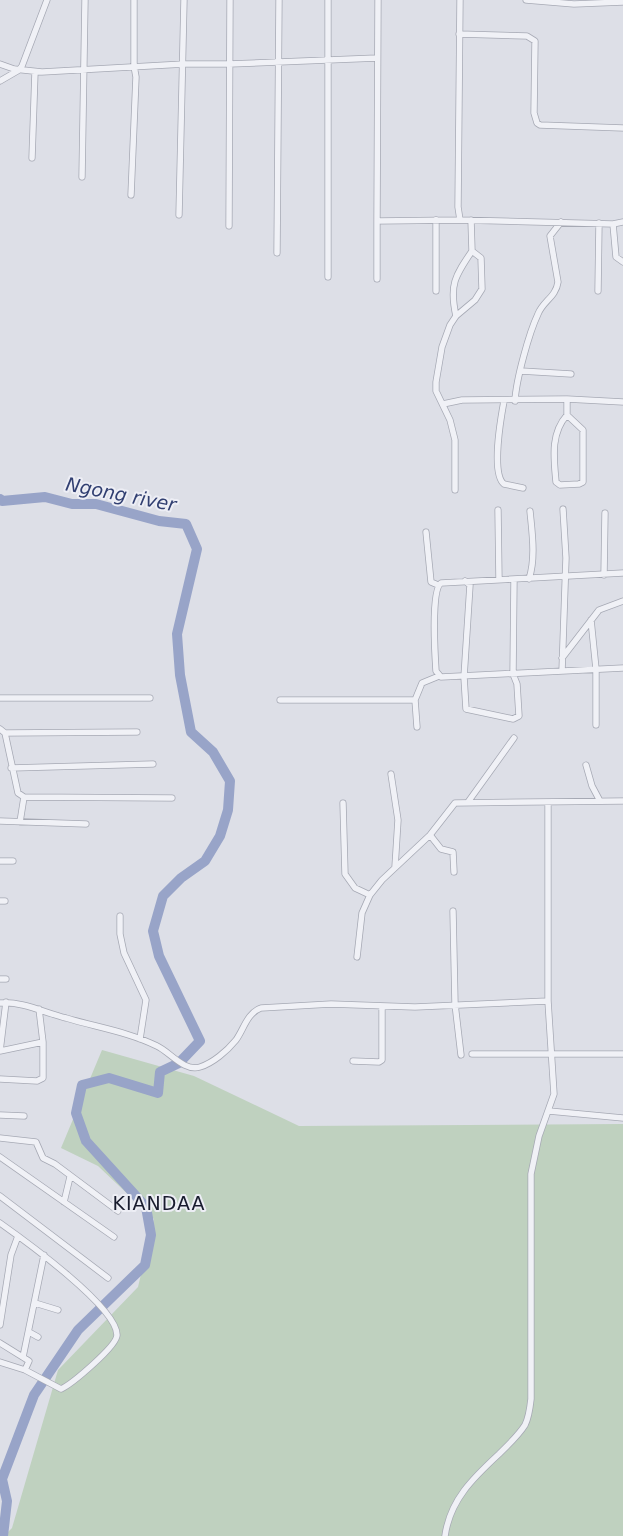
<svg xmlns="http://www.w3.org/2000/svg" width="623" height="1536" viewBox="0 0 623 1536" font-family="'DejaVu Sans',sans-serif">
<rect width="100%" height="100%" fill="#dddfe7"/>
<path fill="#bfd1bf" d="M102 1050 194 1076 299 1126 623 1124V1536H4L12 1528 58 1370 138 1287 154 1219 98 1166 61 1148Z"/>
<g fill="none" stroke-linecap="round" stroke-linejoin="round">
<path stroke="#98a4c8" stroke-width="10" d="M0 499 2 501 45 497 72 504H96L159 521 186 524 197 549 177 634 180 675 191 732 213 752 230 781 228 810 220 836 205 861 181 878 163 896 153 931 159 956 200 1041 179 1063 160 1072 158 1093 109 1078 82 1085 76 1113 86 1141 146 1207 151 1235 145 1265 78 1330 34 1395 2 1479 7 1501 3 1536"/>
<g stroke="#a6a9b4" stroke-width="7">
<path id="minor" d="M378 0 377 221 460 220
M460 0 458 207 460 220 613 224 623 222
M526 0 574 4 623 2
M459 34 527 36 535 41 534 113 537 123 540 125 623 128
M0 64 14 69 42 72 184 64H229L377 58
M0 81 19 70 22 66 47 0
M32 158 35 72
M82 177 85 0
M131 195 136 77 134 66V0
M179 215 184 0
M377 221V279
M613 224 616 257 623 262
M229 226 230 0
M277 253 279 0
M328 277V0
M436 291V220
M598 291 599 223
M456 316C449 285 455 276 472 251
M521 371 571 374
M504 401C501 417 491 474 504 484L523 488
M515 401C516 380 529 333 538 314 543 301 556 297 558 282L550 236 561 222
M443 404 462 400 567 399 623 402
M567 415 583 430V482L579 484 560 485 556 482C554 459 550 434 567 415Z
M567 415V399
M455 490V440L450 420 436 391V382L442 347 450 325 456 316 475 300 482 289 481 258 472 251 471 220
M498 510 499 580
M426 532 431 582 438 585
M623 573 441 583C431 590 435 656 436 671L441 677 623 668
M604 575 605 513
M529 579C536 558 532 532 530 511
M465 581 470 585 464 677 466 709 513 719 519 716 517 684 513 674 514 580
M591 620 596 669V725
M562 658 599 610 623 601
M562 671 566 558 563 509
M0 698H150
M280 700H415L422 683 439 676
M415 700 417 727
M0 729 5 733 18 793 24 797 20 822
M5 733 137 732
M586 765 592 786 600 801
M11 768 153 764
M391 774 398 820 395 867
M24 797 172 798
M468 802 514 738
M343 803 345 874 355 888 370 895
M0 821 86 824
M430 835 441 849 453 852 454 872
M0 861H13
M0 901H5
M453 911 455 1004 461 1055
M120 916V934L124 953 146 1000 140 1039
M357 957 362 913 370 895 382 880 430 835 455 803 623 801
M0 979H6
M0 1003C22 1001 45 1013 66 1018 96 1027 129 1032 157 1046 170 1052 184 1072 200 1067 213 1063 227 1051 236 1040 244 1029 247 1013 261 1008L331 1004 415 1007 548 1001
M0 1051 6 1002
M0 1051 43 1042
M472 1054H623
M353 1061 379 1062 382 1060V1007
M0 1079 37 1081 43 1078V1042L39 1009
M549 1111 623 1118
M0 1115 24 1116
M0 1138 36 1142 43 1158 55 1164 118 1211
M0 1157 114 1237
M0 1196 108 1278
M64 1202 70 1177
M0 1223C24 1240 117 1307 117 1335 117 1346 72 1384 61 1389L25 1370 0 1362
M35 1303 58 1310
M0 1325 11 1255 18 1236
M29 1332 38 1337
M0 1343 29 1361 25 1370
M23 1357 44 1255
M445 1536C450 1500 473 1478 499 1454 508 1445 518 1436 525 1425 529 1417 530 1408 531 1399V1174L539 1136 554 1094 548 1001V802"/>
</g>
<use href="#minor" stroke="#f0f1f6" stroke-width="5.5"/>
</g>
<g text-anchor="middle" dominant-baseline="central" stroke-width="4" stroke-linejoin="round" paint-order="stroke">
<g font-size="19" font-style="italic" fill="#313f71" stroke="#edeef5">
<text transform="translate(121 494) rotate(11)">Ngong river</text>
</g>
<g font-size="19" letter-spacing="1" fill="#191c2e" stroke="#edeef5">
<text x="159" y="1203">KIANDAA</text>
</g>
</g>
</svg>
